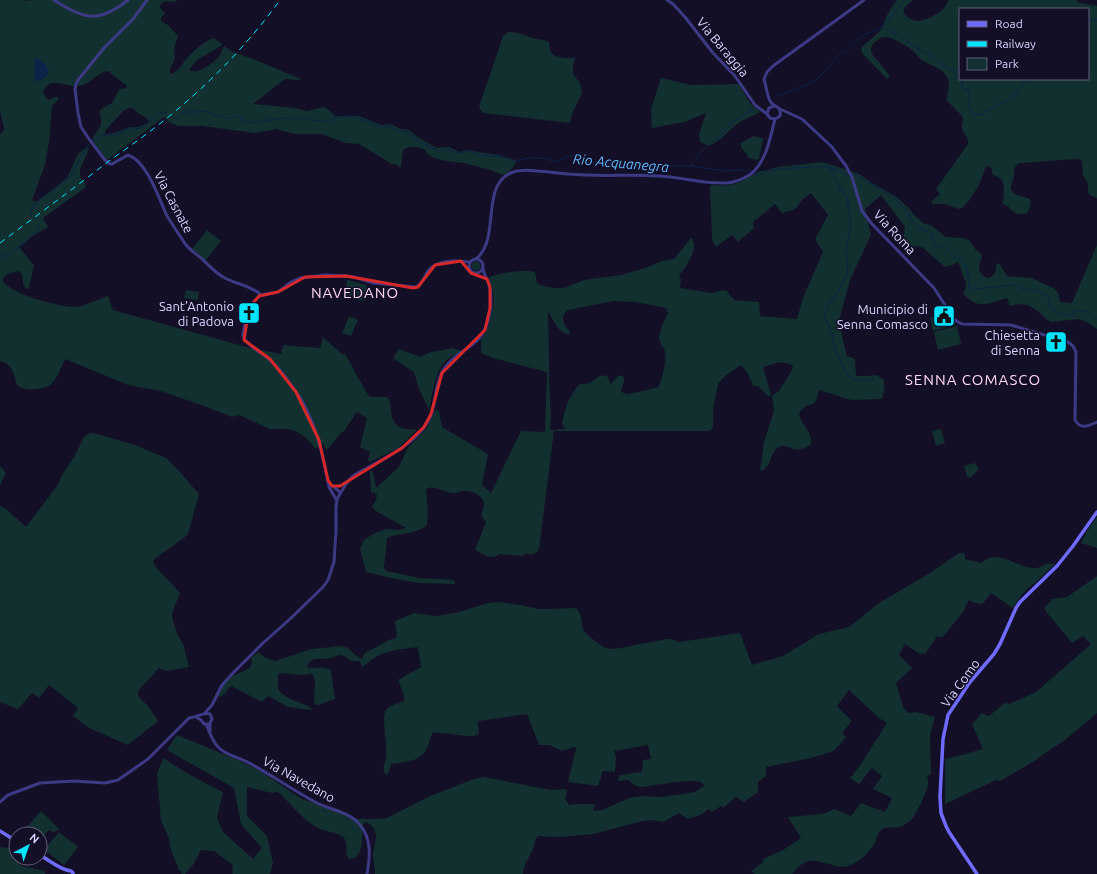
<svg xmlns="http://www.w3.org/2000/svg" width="1097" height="874" viewBox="0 0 1097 874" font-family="Ubuntu,sans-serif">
<rect width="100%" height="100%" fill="#130f26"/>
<path fill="#12302f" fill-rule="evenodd" d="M0 0H24L26 1 30 0H179L173 2 165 1 160 5V8L165 13 161 18V21L168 25 178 36 174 49 175 58 170 69V74C178 73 182 63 188 57 195 49 205 41 214 38L222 44 221 46 197 60 189 70C199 75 214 63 220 55 222 52 222 49 224 46L233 52 239 54 258 61 301 79V80L285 79 253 104 295 108 307 111 324 107 330 111 335 116H359L382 125 390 124 401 129 409 130 419 138 437 148 449 147 459 152 466 150 499 155 515 160 516 162 513 167 506 175C501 175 496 172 491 170 482 168 472 165 463 163 453 161 442 162 432 157 426 155 428 150 421 148 414 146 408 146 403 150L401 167H399L398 165 392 164 359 144 346 143 322 134H295L276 129 255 133 202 126H178L169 122 164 117 107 160 92 140C94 134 100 129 101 123 102 119 99 115 100 110L112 103 119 90C122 88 125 89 127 87V86L108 71C97 72 91 84 80 86 66 88 50 74 43 92L48 100 55 97H58L59 98C57 102 54 103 52 106L49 142 45 165 32 200 33 201H37L67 178 78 154 84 149 89 147C88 157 79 165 80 175 81 180 85 182 86 187L43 218 48 227 33 236 19 247 34 265 29 288 27 289C19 283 27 276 18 271L10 273 4 277 3 281C10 294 60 307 75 307 82 307 100 299 108 296L113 310 250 348 281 354 283 345 320 348 323 337 342 354H345L368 395 370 397H387L389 399C393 411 388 424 405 429 409 430 413 429 417 430L398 448 370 462 368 460 370 452 360 447 367 418 357 412 344 431 340 434 327 450 323 444 316 449 304 436 295 431 287 429H270L239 415 232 417 204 406 161 391 128 385 65 359 58 375 51 385C40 389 28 393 17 385 14 375 12 363 0 361V135L4 130V128L0 111ZM130 108 134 109C138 115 145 115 149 121L147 123 139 127H130L114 133 105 134V131L124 110Z
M897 0H913C911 3 906 5 904 9 903 12 904 14 907 17 909 18 912 20 916 21 925 22 948 10 948 0H1076L1080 3 1097 6V198L1090 195 1088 192V183L1083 176 1082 162 1081 160 1077 159 1020 163 1016 165C1013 170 1015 175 1013 180 1013 182 1011 184 1011 186 1010 197 1024 195 1030 199 1032 204 1029 211 1026 214H1019L1015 213 1010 209 1009 207 1003 204C1003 198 1006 183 1001 179 998 177 995 176 992 174V169L989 166H987L985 169 979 185 968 202 962 208 959 209 945 204H934L931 202 940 194 936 189 968 144C969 137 963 134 962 128 962 125 963 121 963 117L946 100C948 94 950 86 948 79 943 68 932 66 923 61 919 58 916 54 912 50 907 46 900 42 893 39 889 37 884 36 879 39 867 47 870 53 878 61 882 66 886 71 890 76L887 79 862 53 861 48 881 30 887 15ZM960 9H1088V79H960Z
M508 32C518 31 527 37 537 39 541 40 545 40 549 42 550 45 549 49 551 52 554 59 569 58 575 58L573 67V74L580 83 582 93 572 114 570 123 483 113 479 107 503 36Z
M661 78 691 85 739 84 749 102 760 112C754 116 746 118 740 122 729 130 721 141 709 146L700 142 699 134 706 113 684 122 652 128 651 109Z
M752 136 762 138 763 139 759 159 757 160 748 158V156L741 147V143L752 137Z
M823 162 859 174 869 181 895 196 909 208 914 215 923 223 932 226 946 237 963 238 969 240 976 250 982 255C982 260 979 263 979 268 980 275 988 283 994 274 996 272 996 268 996 265L999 263 1007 276 1032 278 1055 289 1059 294V298L1060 302 1072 303 1097 245V329L1087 322 1079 319 1051 322 1047 320 1039 312 1028 305 1019 304 1010 306 1007 298C999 300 989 305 980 304 974 304 968 298 963 294L966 287V283L958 262 950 266 945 267 922 247 902 245 905 227 881 195 865 209 871 235 850 280 840 317 842 337 847 356 855 359 856 376H867L876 375 884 380V390L882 399 851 400 820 390 819 391 816 401 813 404 806 406 799 412C800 424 813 432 811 444 795 457 789 442 779 447 769 452 772 469 760 471L764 442 774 411 772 396 779 391 793 368 792 365C780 359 775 364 763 367L771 395 769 397 758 386H753L747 372 741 365 725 376 718 384 713 409V427L711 430 708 431H554L539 549C537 554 531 555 526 553L523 556 499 554 495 557 487 556 475 550 486 522C476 513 487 509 483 500 481 495 472 491 467 491 462 490 457 494 452 493 443 492 437 486 428 488L426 490 428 511 427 525C418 534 401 533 389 537L387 539 384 568 385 570 387 571 419 578 454 580 455 584 419 583 396 579 366 572 360 549 363 542 365 539 377 532 387 529 399 530 406 528 376 511 372 507 376 500 377 494 371 492 370 475V470L373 472 376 488 399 467 407 449 427 428 435 410 439 411 442 427 488 454 482 485 491 493 521 431 545 432 547 372 493 358 481 353V339L486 332 490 321 494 298 489 277C498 273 526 269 535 272L537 283 539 285 554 288H564L584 280 621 275 645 268 663 261 674 259 691 238C700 247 686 268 679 275L681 279 680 288 712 293 723 290 727 291 734 300 759 302 760 316 797 319 803 298 823 252 816 241V237L828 215 811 193 802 200 795 209 782 213 775 204 753 222 754 228 738 242 732 235 716 247 712 240V235L710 185C726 186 735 186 749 177 753 175 754 175 757 172L768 170 777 167ZM614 301 634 302 663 307 667 309 668 313C664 321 660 329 659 337 659 343 664 347 665 352 667 363 662 376 659 387L634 393 628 394 621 392V391C622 386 626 381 623 376 617 374 615 380 611 384L607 376C597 374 598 379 591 382 588 384 584 384 580 384 569 395 565 408 562 423L565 429 550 430 551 417 549 380V356L548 311C554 321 557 332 569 335L570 333C565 324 558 318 568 310Z
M207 230 221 241 206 260 192 249Z
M471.5 266a4.5 4.5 0 1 1 9 0a4.5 4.5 0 1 1-9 0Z
M347 280 356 282 367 286 365 301 344 298Z
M186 290 199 292 198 300 184 298Z
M349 316 358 320 351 336 342 333Z
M930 317H936L939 321 944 324 952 321 955 325 933 331Z
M957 326 961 344 938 350 934 332Z
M452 348 462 351C458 353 452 356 448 359 434 371 433 393 429 410L419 389 414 372 393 358 399 349 421 357 428 353Z
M941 429 945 443 936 446 932 431Z
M90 433 97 434 135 445 166 458 179 471 199 494 188 534 184 538 157 557 153 561 155 566 180 593 172 613 173 621 178 636 183 644 189 667 166 671 159 668 139 690 138 693 139 697 148 706 158 721 128 745 89 728 73 716 78 708 49 685 39 698 32 693 18 709 0 702V506L6 509 26 527 57 486 62 475 74 457 84 437Z
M975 463 979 469 970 478 967 476 964 466Z
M0 466 6 473 0 485Z
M1097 517V548L1081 543 1087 531Z
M959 553H963L965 554V559L981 563C983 562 986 559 989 558 1002 553 1020 568 1034 568 1039 569 1042 565 1046 564 1049 563 1052 564 1055 564L1036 582 1027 589 1020 597 1013 608 991 593C982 605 983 607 969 600L963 612 942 638 937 636 926 653 920 654 905 644 899 655 912 668 896 683 903 707 908 713 916 712 935 717 930 735 931 774 927 776C928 779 928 782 928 785 927 791 918 810 914 816 912 820 905 825 900 827 893 829 885 825 880 831 877 834 877 838 875 842 869 853 860 862 848 866 834 870 820 857 806 862 800 864 796 870 792 874H755L751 871 763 862V859L783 850 801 838 788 817 823 814 834 809 851 816 861 803 885 812 892 798 873 789 882 776 872 768 859 784 850 778 861 764 887 723 879 718 849 690 837 706 852 721 842 733 846 737 834 751 811 758 766 767V776L758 782V792L744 802 736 797 723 808 721 806 712 812 709 809 700 815 688 819 679 813 663 822 651 820 643 821 593 834 559 837 538 836C535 839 535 843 534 847 530 857 524 863 523 874H375C375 868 373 860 373 854 375 842 381 829 366 822L363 824C361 835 365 849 355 858L349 859C343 853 350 842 342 836 336 832 325 832 318 828 303 820 291 804 278 792L272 793 247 787V816L267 836 273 863 270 874H233L232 873 233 865 214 851 201 850 193 865 185 874H181L182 872 179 870 170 847 169 838 161 821 157 774 162 761 164 758C182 771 202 782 223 792L217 818 223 832 253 859 262 848 241 824 234 788 167 750 177 735 238 760 260 771 302 799 336 810 358 819H379L387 818 430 796 474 779 484 777 551 790 565 789 567 791 565 799 569 805 575 804H595L593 811 602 810 629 798 643 796 662 797 695 792 704 786C704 785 703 784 702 783 695 777 650 787 639 787L636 786 628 780 618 781 620 775 642 772 643 760 651 759 648 745 614 751 616 757 615 772 603 771 598 786 568 782 576 749 575 747H573L569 749 562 751 549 745H539L527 714 479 721 478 723 479 734C470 740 446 731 433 733 429 738 430 743 427 748 420 762 405 762 391 764L388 774 386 775C381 768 385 765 386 758 387 754 386 749 386 746 386 737 381 715 387 709 391 705 399 703 404 701V695L398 680 421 667 418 647C396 650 380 650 363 667L359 661C358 661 353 661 352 661 348 660 346 656 341 655 337 655 335 657 332 658 323 660 310 655 307 667 315 669 323 666 331 670L335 699 318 705H316L314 701 315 681 313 674C310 673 307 675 303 675 295 675 286 672 278 674V689C286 701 302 701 312 709V710H311L288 707 268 696 262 702 231 686C227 689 225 695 220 697L215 694 232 676 250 668 252 663 251 658 258 652 264 657 275 661 312 649 342 646 348 648 358 657 362 659 364 654 365 653 389 640 396 638 397 637 395 621 415 613 436 616 443 615 459 612 488 603 499 602 521 605 538 609H550L576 608C583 614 580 623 584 631 587 635 604 649 609 649 619 649 630 646 640 644 649 642 658 641 667 639H671L679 642 740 633 752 665 783 656 819 634 849 627 879 603 930 573Z
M1097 576V713L1065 740 1045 753 1036 760 1000 781 996 780 945 804V759L970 753 978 750 983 749 972 724 978 718 981 713 989 716 1006 702 1009 704 1036 692 1091 644 1083 636 1072 643 1044 609 1052 599 1067 597Z
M41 811 59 829 54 833 49 830 40 840V834H21Z
M59 832 78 847 64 865 44 850Z
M0 847 9 848 16 852V858H22L21 866 45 871V874H0Z"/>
<path fill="#0c2248" d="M37 58 42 61 49 70C49 76 42 81 36 81 34 74 34 67 35 60Z"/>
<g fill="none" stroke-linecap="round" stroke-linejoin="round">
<path stroke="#0c2248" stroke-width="1" d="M1088 21 1097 19
M882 27 906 40 915 47 931 55 943 65 955 72 962 82 963 88 968 90 969 95V109L974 114 981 115 992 108 1015 95 1027 79
M776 97 815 81 822 74 842 52 848 49 862 36 882 27 905 0
M173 118H176L184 112H197L205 111 225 118 238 117 251 123 281 118 297 119 307 118 317 121 321 120 325 122 339 117H355L380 126 391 127 398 131H406L421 143 439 151 450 150 456 153 469 151 479 155 502 157 514 161 529 158H540L547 159 555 162 567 156H573L587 160 608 164 635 162 655 166H692L726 171 745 170 750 171
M92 141 102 135 118 134 130 127C151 135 150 109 167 113
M690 166 701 151 720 136 731 124 740 117 754 109
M829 167 838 183 841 191 847 198 851 224 846 248 848 271 843 283 827 307 825 316V318L832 333 834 346 845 372 850 377 854 380 865 381 874 378
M753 174C760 177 767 171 774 170 787 167 802 169 815 166L818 167H829L847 174
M854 174 891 195 904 208 909 214 911 219 920 229 932 233C935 238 932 241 937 246 948 246 946 249 952 255 955 258 958 258 961 260 969 266 968 280 969 288L972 287 973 289 1016 285 1023 289 1035 290 1043 294 1047 295 1049 300 1050 308C1056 315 1064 314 1073 315L1075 311C1084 310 1091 313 1097 319
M31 214 32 207 45 196 70 177 81 157 89 144
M0 259C13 251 28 242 38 230V224"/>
<path stroke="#3d3a85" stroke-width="3" d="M54 0C84 20 99 23 128 0
M147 0 133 19 104 48 78 80 76 84 75 89 78 113 81 127 89 139 105 160 110 164H112L128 155C147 161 159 199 167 216 172 224 178 233 184 242 188 249 195 253 201 258 209 265 216 274 225 278 236 284 252 286 261 295
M667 0 673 4 685 17 713 53 735 76 755 105 767 114 770 118 775 119 780 116C782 105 774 108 770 101 767 95 766 86 764 79L767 72 773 66 864 0
M780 109 802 119 832 147 846 166 852 177 862 211 872 224 934 288 954 319 958 322 962 324 1011 325 1068 342 1073 346 1076 352 1075 420C1081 430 1088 426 1097 422
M767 114 769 108 774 106
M476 259C501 239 480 186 511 173 524 167 552 173 568 174 598 177 629 174 659 176 681 177 703 184 725 183 734 183 743 179 751 174 767 160 770 138 775 119
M469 266a7 7 0 1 1 14 0a7 7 0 1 1-14 0Z
M261 295C246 306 246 318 243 335 245 343 253 347 259 352 274 361 285 376 295 390 314 416 322 451 328 482L329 487 337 501
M261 295 278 292 291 282 300 278 325 275 346 276 354 277 374 283 416 287C422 284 424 278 427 272 437 258 457 261 471 262
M328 482C331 486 337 488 340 493
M205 713 212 705 222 685 232 674 263 643 290 619 323 587 328 580 334 562 336 530V507L337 499 346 484 350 479 356 474C381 460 423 442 432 412 436 397 436 379 446 366 462 346 482 348 489 317 491 307 492 294 489 284 487 278 483 274 483 267
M196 717 201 720 204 724H208
M206 724C210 733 212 741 219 748 226 755 240 758 249 763 272 775 294 791 317 803 331 810 350 812 360 825 372 839 370 857 367 874
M0 802 8 795 40 783 74 781 105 783 118 780 148 759 189 718C196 717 205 712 210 714L212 719 210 723V732"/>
<path stroke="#6f6bff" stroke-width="3.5" d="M0 831 16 841
M40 855C49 860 60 870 71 871L73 873
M977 874 949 832 946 826 941 813 940 797 943 739 948 715 970 682 994 654 1000 644 1016 608 1020 602 1057 566 1073 546 1097 512"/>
<path stroke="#00e5ff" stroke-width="1" stroke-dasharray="6 5" stroke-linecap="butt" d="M0 243C36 216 73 189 109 161 133 144 157 127 179 108 217 76 251 40 280 0"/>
</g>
<path fill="none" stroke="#d62828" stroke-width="3" stroke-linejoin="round" d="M461 261 471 273 487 279 490 287V308L485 330 442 373 431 414 424 427 402 448 340 486H332L328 480 319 440 296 392 270 359 244 340 249 308 259 296 278 292 305 277 346 276 413 288 418 287 435 265Z"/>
<defs>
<g id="church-square" transform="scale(1.15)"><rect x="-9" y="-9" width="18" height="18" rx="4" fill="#00e5ff" stroke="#130f26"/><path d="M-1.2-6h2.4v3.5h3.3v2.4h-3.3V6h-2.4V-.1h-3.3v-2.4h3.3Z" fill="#111"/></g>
<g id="civic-square" transform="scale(1.15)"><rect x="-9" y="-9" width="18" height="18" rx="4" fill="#00e5ff" stroke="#130f26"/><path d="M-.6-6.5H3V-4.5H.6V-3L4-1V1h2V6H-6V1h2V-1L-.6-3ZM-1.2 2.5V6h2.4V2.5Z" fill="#111"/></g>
</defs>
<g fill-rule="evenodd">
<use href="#church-square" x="249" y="313"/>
<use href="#civic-square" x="944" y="316"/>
<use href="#church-square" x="1056" y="342"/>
</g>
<g text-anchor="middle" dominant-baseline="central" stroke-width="3" stroke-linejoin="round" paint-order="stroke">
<g font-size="13" fill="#d9d4ff" stroke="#130f26">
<text transform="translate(723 47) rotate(50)">Via Baraggia</text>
<text transform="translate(174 202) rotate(62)">Via Casnate</text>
<text transform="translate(895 232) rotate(47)">Via Roma</text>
<text transform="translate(960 683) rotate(-54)">Via Como</text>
<text transform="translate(299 779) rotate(29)">Via Navedano</text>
</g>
<g font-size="13" fill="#d9d4ff" stroke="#130f26" text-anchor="end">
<text x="234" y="306">Sant'Antonio<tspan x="234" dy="15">di Padova</tspan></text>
<text x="928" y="309">Municipio di<tspan x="928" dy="15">Senna Comasco</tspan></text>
<text x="1040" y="335">Chiesetta<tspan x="1040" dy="15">di Senna</tspan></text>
</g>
<g font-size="14" font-style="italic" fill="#62b6ff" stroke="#130f26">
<text transform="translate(621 163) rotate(5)">Rio Acquanegra</text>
</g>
<g font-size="15" letter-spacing="1" fill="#ffd6f0" stroke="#130f26">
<text x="355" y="292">NAVEDANO</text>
<text x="973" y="379">SENNA COMASCO</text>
</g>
</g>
<rect x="959" y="8" width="130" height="72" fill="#130f26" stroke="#625e7d"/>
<rect x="967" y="21" width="20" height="6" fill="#6f6bff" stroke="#625e7d"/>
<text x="995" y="28" font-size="12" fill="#d9d4ff">Road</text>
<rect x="967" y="41" width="20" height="6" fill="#00e5ff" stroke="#625e7d"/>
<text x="995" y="48" font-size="12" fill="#d9d4ff">Railway</text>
<rect x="967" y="58" width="20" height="12" fill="#12302f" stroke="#625e7d"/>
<text x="995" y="68" font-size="12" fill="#d9d4ff">Park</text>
<g transform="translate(28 846) rotate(41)"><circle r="19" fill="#130f26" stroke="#625e7d"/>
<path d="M0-3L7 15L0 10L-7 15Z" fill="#00e5ff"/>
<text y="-6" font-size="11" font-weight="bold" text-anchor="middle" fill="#d9d4ff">N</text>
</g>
</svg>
